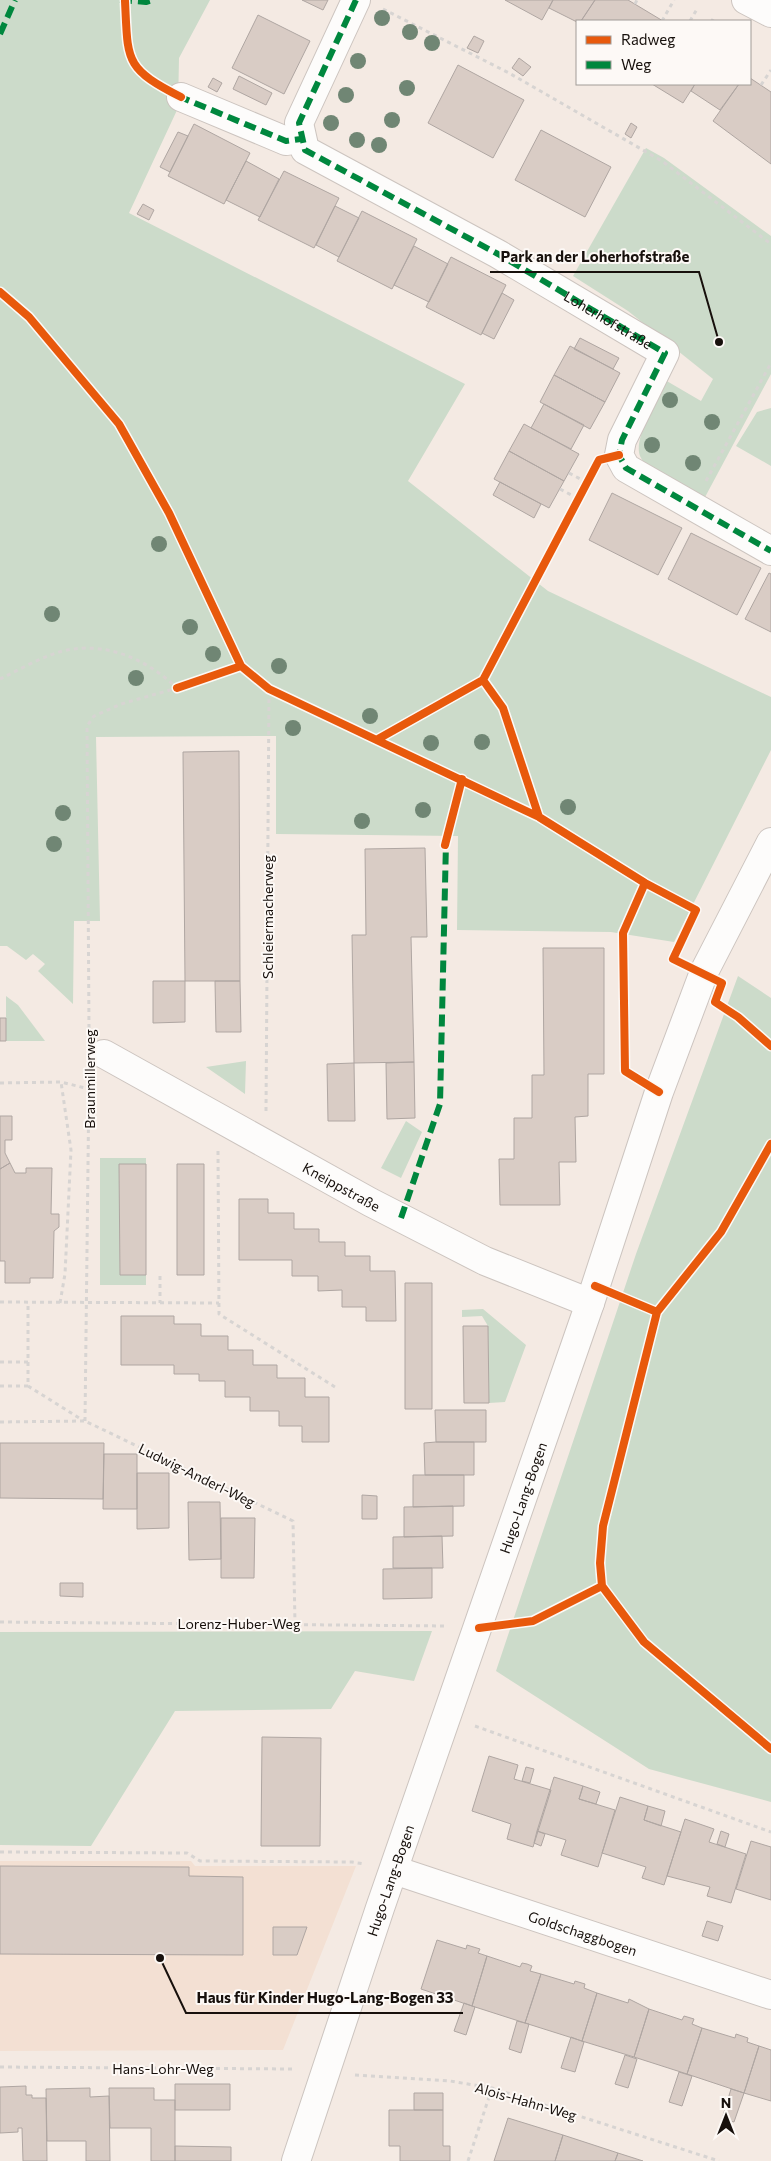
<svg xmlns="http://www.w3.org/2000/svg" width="771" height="2161" viewBox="0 0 771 2161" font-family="Commissioner,sans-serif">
<rect width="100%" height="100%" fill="#f4eae3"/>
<path fill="#f3e0d3" d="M0 1861H191L195 1866H356L283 2050 0 2051Z"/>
<path fill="#ccdbca" d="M0 0H210L179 58 178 108 129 213 465 384 408 481 548 591 771 697V750L674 942 611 932 457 930 458 836 276 834V736L96 737 100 921H74L73 1004 38 971 45 964 33 954 26 960 7 946H0Z
M646 148 664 158 771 236V374L704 499C688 490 647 473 640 456 633 439 658 397 665 380L701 401 713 379 628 311 573 276Z
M771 408V466L736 446 757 412Z
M738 976 771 998V1802L649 1769 496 1671 636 1254Z
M6 996 18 1005 45 1041H6Z
M246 1061 245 1094 206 1067Z
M406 1121 422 1132 401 1178 381 1168Z
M100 1158H146V1164H119L120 1275H146V1285H100Z
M483 1309 526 1345 505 1402 489 1403 488 1326 482 1316 462 1317V1310Z
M432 1631 414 1681 355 1671 331 1709 175 1711 91 1846 0 1845V1632Z"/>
<path fill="#d9ccc5" stroke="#afa6a2" d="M302 0H328L323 10Z
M505 0H553L542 20Z
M553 0H595L581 21 577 22 549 8Z
M595 0H628L663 21H581Z
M258 15 310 41 284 94 232 68Z
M474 36 484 41 478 53 467 48Z
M519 58 531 67 523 76 512 68Z
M458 65 524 100 493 158 428 123Z
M239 76 272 93 266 105 233 89Z
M213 78 222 83 217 92 208 87Z
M750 78 771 92V164L713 121 739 84H750Z
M652 84H695L683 103Z
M695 84H739L720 110 691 91Z
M631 123 637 127 631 138 625 134Z
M194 124 250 153 224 204 168 176Z
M541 130 611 167 585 217 515 180Z
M178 132 188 136 170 172 160 167Z
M246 161 279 179 260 217 226 200Z
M284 171 339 198 314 248 258 220Z
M143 204 154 210 149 220 137 214Z
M335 206 359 218 339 257 316 245Z
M362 211 417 239 392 289 337 261Z
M414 246 448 264 429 302 394 285Z
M451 257 506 285 481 335 426 307Z
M502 293 514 300 494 339 482 333Z
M580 338 619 358 613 369 574 349Z
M570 346 620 373 605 402 554 375Z
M554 375 605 402 590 429 540 402Z
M544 404 584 425 571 449 531 428Z
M524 424 579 454 564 481 509 451Z
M509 451 564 481 549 508 494 479Z
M500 482 541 504 534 518 493 495Z
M612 493 682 528 658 575 589 540Z
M691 533 761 568 737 615 668 579Z
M769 573 771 574V632L745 619Z
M239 751 240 981H185L183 752Z
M425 848 427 937H411L414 1062 354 1063 352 935H366L365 849Z
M543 948H604V1074H588V1116L575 1117 576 1162H559L560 1205H500L499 1159H514V1118H532V1075H544Z
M153 981H185V1022L153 1023Z
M215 981H240L241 1032H216Z
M0 1018H6V1041H0Z
M414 1062 415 1118 387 1119 386 1063Z
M354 1063 355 1121H328L327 1064Z
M0 1116H12V1140H5V1153L10 1163 0 1169Z
M10 1163 15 1173H26V1168H52L51 1214H59V1227L54 1231 53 1278H30V1283H5V1261H0V1169Z
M119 1164H146V1275H120Z
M177 1164H204V1275H177Z
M239 1199H268V1213H294V1229H319V1242H345V1256H370V1271H395L396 1321H366V1307H342V1290L318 1291V1276H292V1260H239Z
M405 1283H432V1409H405Z
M121 1316H174V1324H201V1336H228V1350H253V1365H277V1378H305V1397H329V1442H302V1426H279V1411H250V1397H225V1381H199V1374H174V1365H121Z
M463 1326H488L489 1403H464Z
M435 1410H486V1442H436Z
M436 1442H474V1475H425L424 1443Z
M0 1443H104L103 1499 0 1498Z
M104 1454H137V1509H103Z
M137 1473H169V1528L137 1529Z
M413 1475H464V1506L413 1507Z
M362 1495 377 1496V1519H362Z
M188 1502H220L221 1559 189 1560Z
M453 1506V1536L404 1537V1507Z
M221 1518H255L254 1578H221Z
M442 1536 443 1568H393V1537Z
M432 1568V1598L383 1599V1569Z
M60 1583H83V1597L60 1596Z
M262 1737 321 1738 320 1846H261Z
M489 1756 518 1765 514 1779 551 1790 533 1847 507 1839 511 1824 472 1811Z
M526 1767 534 1769 530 1783 522 1781Z
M554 1777 583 1786 579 1799 615 1810 598 1867 561 1855 566 1840 537 1831Z
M583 1786 600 1792 596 1804 579 1799Z
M620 1797 648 1806 644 1820 681 1832 664 1885 642 1878 646 1867 602 1853Z
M648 1806 665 1811 661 1826 644 1820Z
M685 1819 714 1829 709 1842 746 1854 731 1903 707 1896 710 1887 667 1876Z
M537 1831 545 1834 541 1846 534 1843Z
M721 1831 729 1834 725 1847 717 1844Z
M751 1841 771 1847V1900L736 1889Z
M0 1866 189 1867V1876L243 1877V1955L0 1954Z
M707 1921 723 1926 718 1941 702 1936Z
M273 1927H307L297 1955H273Z
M437 1940 466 1949 467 1945 480 1949 478 1953 487 1956 472 2006 421 1989Z
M487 1956 520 1967 522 1963 527 1964 532 1966 530 1971 541 1974 525 2023 472 2006Z
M541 1974 574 1984 575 1981 585 1984 584 1988 597 1993 582 2041 525 2023Z
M597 1993 628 2003 629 1999 649 2009 634 2057 582 2041Z
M464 2003 475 2007 466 2035 454 2031Z
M649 2009 682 2020 684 2016 694 2019 692 2024 702 2028 687 2074 634 2057Z
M517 2021 529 2024 521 2053 509 2049Z
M702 2028 735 2038 736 2034 748 2038 747 2042 759 2046 744 2093 687 2074Z
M571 2037 584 2042 575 2072 561 2068Z
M759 2046 771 2050V2101L744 2093Z
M625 2055 637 2059 628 2088 615 2084Z
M679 2072 692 2076 682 2106 669 2102Z
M175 2084H230V2110H175Z
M26 2086V2095H32V2098H46L47 2161H23L22 2128H18V2132L0 2133V2087Z
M90 2088V2097L109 2096 110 2161H86V2141H47L46 2089Z
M109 2088H154V2100H175V2161H151V2128H110Z
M731 2089 744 2093 734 2122 722 2119Z
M414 2093H443V2110H414Z
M389 2110H443V2146H450V2161H400V2146H389Z
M508 2118 563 2135 555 2161H494Z
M563 2135 618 2153 615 2161H555Z
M175 2146 231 2147V2161H175Z
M618 2153 643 2161H615Z"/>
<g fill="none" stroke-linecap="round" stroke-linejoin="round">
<g stroke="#ccc4bf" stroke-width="30">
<g id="minor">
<path d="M356 0 299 123 305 150 498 254 665 353 622 440 619 455 626 468 771 551"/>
<path d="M746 0 771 13"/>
<path d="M181 97 286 141 301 139"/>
<path id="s1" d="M104 1054 370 1202 485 1261 590 1303"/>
<path id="s2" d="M394 1870 771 1995"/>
<path id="s3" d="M296 2161 380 1908 590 1303 659 1092 704 972 771 842"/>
</g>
</g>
<path stroke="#d7d4d2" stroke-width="3" stroke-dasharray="4 4" stroke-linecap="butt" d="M635 4 637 0
M383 9 509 73 662 161 771 244
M662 21 674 0
M690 21 697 9
M712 21 713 19
M761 85 771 70
M569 473 588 483
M706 481 771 363
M560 489 579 499
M0 679C21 669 44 655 67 650 108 642 147 660 176 687
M89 1028 87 726 94 716 121 704 177 688
M0 1083 61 1082 89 1089
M266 1111 269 689
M218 1151 219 1314 335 1387
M160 1276V1303
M0 1302 219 1303
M60 1303 65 1274 71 1150 61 1082
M0 1362H28
M0 1386H28V1302
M28 1386 84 1421
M85 1421 89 1079
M0 1422 85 1421 293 1521 295 1624
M0 1622 447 1626
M475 1726 771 1832
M0 1852 187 1853 200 1861 352 1862 364 1864
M0 2067 294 2069
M355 2075 450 2081 492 2088 719 2161
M468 2161 492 2088"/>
<use href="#minor" stroke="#fdfcfb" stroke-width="28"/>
<g stroke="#00873e" stroke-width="6" stroke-dasharray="12 6" stroke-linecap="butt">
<path d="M120 0 146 2 153 0"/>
<path id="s4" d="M356 0 299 123 305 150 498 254 665 353 622 440 619 455 626 468 771 551"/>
<path d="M0 34 15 0"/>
<path d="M178 96 286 141 301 139"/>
<path d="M401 1218 440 1104 446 842"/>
</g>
<g stroke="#fdf9f6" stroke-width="11">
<path id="cycleway" d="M125 1C128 61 124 68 181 97
M0 292 29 317 119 424 169 513 241 666 269 689 539 817 645 883 696 910 673 959 722 983 715 1002 738 1017 771 1046
M483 680 503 708 539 817
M177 688 241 666
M378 739 483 680 599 460 619 455
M445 845 462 779
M645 883 623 933 625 1071 659 1092
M771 1144 721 1232 657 1312 603 1526 600 1563 602 1586 644 1642 771 1749
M595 1286 657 1312
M479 1628 533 1621 602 1586"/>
</g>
<use href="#cycleway" stroke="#e8590c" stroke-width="8"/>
</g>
<g fill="#708674">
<circle cx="382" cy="18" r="8"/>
<circle cx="410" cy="32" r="8"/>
<circle cx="432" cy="43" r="8"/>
<circle cx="358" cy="61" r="8"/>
<circle cx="407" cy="88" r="8"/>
<circle cx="346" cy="95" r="8"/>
<circle cx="392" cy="120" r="8"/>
<circle cx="331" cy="123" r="8"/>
<circle cx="357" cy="140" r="8"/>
<circle cx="379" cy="145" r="8"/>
<circle cx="670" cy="400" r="8"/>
<circle cx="712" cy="422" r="8"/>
<circle cx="652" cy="445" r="8"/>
<circle cx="693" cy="463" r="8"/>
<circle cx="159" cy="544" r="8"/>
<circle cx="52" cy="614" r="8"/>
<circle cx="190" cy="627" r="8"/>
<circle cx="213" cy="654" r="8"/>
<circle cx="279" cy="666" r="8"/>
<circle cx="136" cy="678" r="8"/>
<circle cx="370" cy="716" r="8"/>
<circle cx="293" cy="728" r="8"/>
<circle cx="482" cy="742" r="8"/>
<circle cx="431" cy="743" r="8"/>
<circle cx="568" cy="807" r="8"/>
<circle cx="423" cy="810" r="8"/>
<circle cx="63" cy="813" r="8"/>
<circle cx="362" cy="821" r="8"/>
<circle cx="54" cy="844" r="8"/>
</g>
<g text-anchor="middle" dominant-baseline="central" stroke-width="4" stroke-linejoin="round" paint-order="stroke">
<g font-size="14" fill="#17100c" stroke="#fdf9f6">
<text stroke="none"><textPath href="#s4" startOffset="511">Loherhofstraße</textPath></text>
<text transform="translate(267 917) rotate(-90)">Schleiermacherweg</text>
<text transform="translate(89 1079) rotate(-90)">Braunmillerweg</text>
<text stroke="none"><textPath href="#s1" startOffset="272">Kneippstraße</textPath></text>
<text transform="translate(197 1475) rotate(26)">Ludwig-Anderl-Weg</text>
<text stroke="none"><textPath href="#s3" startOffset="701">Hugo-Lang-Bogen</textPath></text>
<text x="239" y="1623">Lorenz-Huber-Weg</text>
<text stroke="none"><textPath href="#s3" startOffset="296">Hugo-Lang-Bogen</textPath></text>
<text stroke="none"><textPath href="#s2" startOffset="199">Goldschaggbogen</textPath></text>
<text x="163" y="2068">Hans-Lohr-Weg</text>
<text transform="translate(526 2101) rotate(16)">Alois-Hahn-Weg</text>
</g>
</g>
<path fill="none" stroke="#17100c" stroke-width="2" d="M719 342L699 272H490M160 1958L186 2013H463"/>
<g fill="#17100c" stroke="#fdf9f6" stroke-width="2">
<circle cx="719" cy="342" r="5"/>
<circle cx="160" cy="1958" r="5"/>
</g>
<g font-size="15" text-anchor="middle" font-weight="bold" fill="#17100c" stroke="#fdf9f6" stroke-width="4" stroke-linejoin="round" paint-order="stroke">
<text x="595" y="262">Park an der Loherhofstraße</text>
<text x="325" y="2003">Haus für Kinder Hugo-Lang-Bogen 33</text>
</g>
<rect x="576" y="20" width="175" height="65" fill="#fdf9f6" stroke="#a19c98"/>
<rect x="586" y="36" width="25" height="8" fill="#e8590c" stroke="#a19c98"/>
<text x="621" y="45" font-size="15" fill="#17100c">Radweg</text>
<rect x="586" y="61" width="25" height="8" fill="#00873e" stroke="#a19c98"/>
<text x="621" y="70" font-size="15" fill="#17100c">Weg</text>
<g transform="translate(726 2116)" stroke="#fdf9f6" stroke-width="4" paint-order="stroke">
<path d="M0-4L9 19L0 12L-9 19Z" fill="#17100c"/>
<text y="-8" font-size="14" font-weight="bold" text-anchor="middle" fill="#17100c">N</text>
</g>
</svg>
